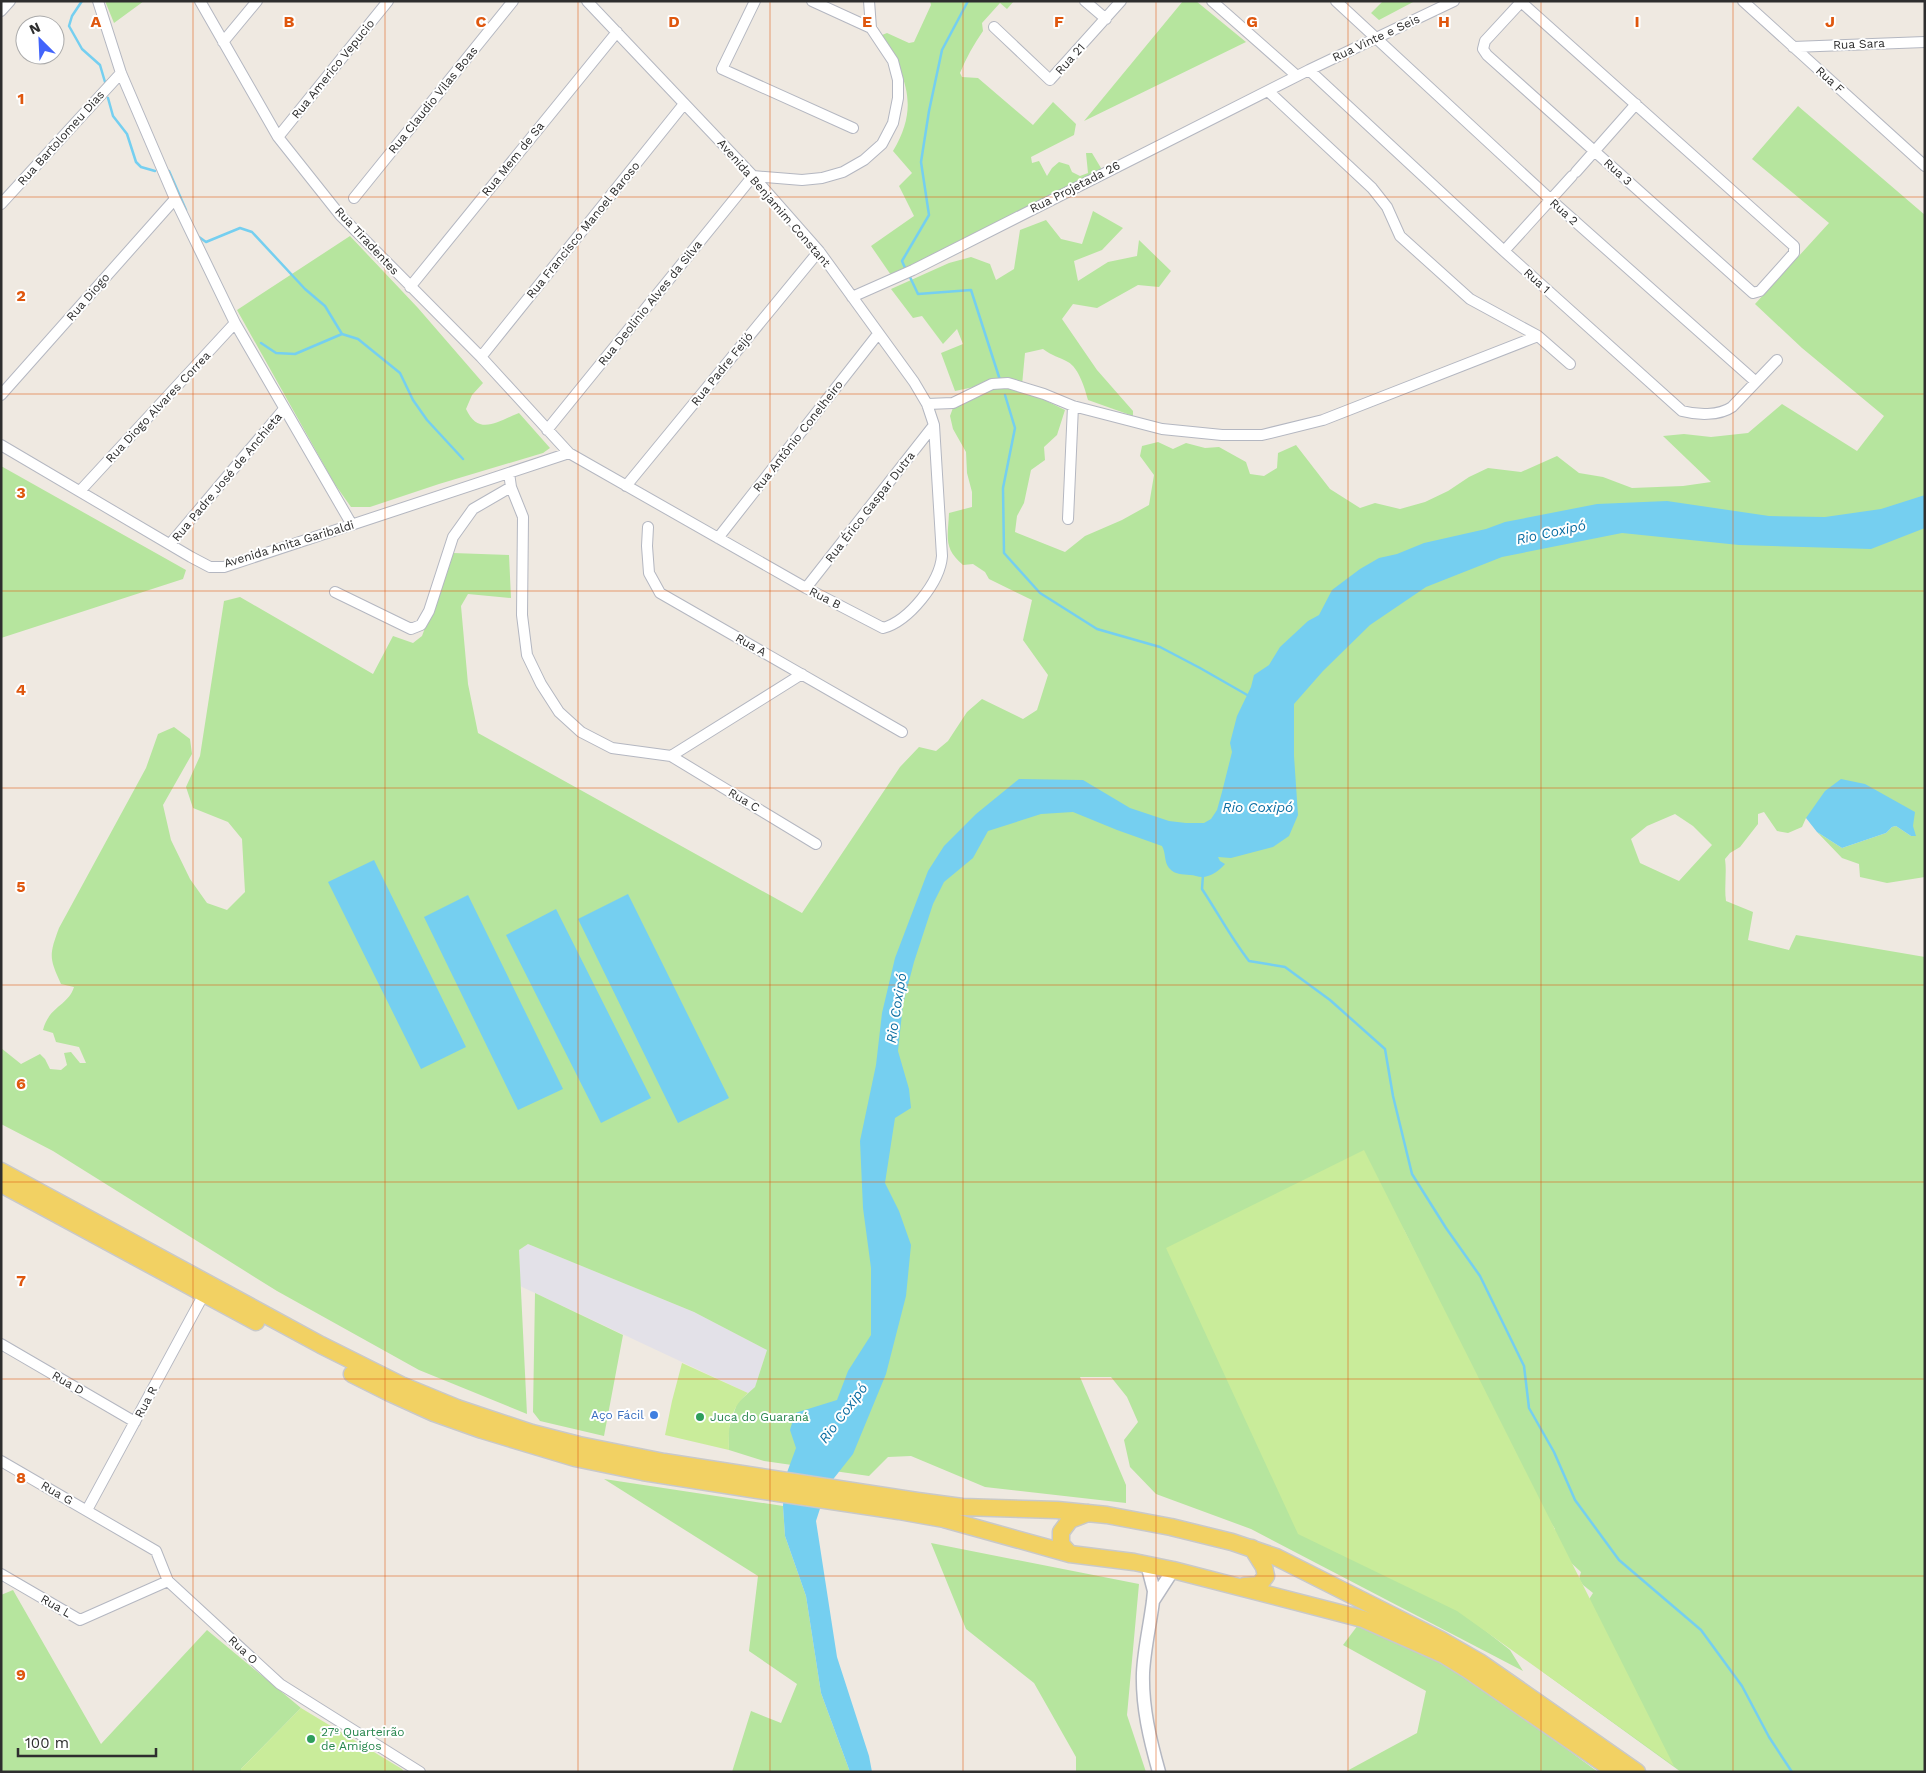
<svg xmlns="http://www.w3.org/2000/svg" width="1926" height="1773" viewBox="0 0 1926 1773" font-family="'Work Sans',sans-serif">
<rect width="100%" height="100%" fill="#efe9e1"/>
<path fill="#e3e1e8" d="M528 1244 694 1312 767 1350 755 1387 748 1393 520 1286 519 1250Z"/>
<path fill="#b6e59e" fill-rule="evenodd" d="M105 1H144L114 23Z
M930 1H1014L1007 9 1000 3 982 23 983 31C974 44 966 58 960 73L962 77 978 78 1033 125 1053 102 1076 124 1074 135 1031 157 1032 163 1039 161 1047 176 1052 168 1059 162 1069 165 1072 172 1080 176 1088 173 1086 153H1092L1101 168 1100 173 893 278 871 246 914 216 899 186 912 173 893 151C920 106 906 77 882 35L887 33 909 43 914 42 931 5Z
M1183 1H1196L1246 42 1084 121Z
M1383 1H1415L1379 20 1371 13Z
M1798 106 1925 215V877L1887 883 1860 877 1859 864 1842 858 1817 832 1842 848 1886 833 1892 827 1896 826 1911 836 1913 826 1806 818 1802 827 1788 833 1777 831 1764 812 1758 814V824L1740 847 1730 853 1725 859C1727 873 1724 887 1726 901L1753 912 1748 940 1789 950 1796 935 1925 957V1772H1681L1543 1672 1593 1593 1583 1585 1579 1579 1581 1572 1569 1561 1552 1536 1555 1529 1539 1505 1404 1230 1388 1209 1463 1613 1510 1650 1523 1671 1251 1529 1156 1494 1130 1467 1124 1440 1138 1422 1127 1397 1111 1377H1080L1126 1485V1503L985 1487 911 1456 888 1457 869 1476 764 1461 729 1450 728 1431 737 1403 755 1387 767 1350 694 1312 528 1244 519 1250 527 1414 419 1370 277 1291 53 1151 1 1124V1048L21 1064 40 1054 45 1059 50 1069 61 1070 67 1065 64 1053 71 1052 80 1063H86L79 1047 56 1042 53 1033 43 1030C49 1006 68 1006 74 987L61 984C49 958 49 955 59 928L146 768 158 734 174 727 190 739 192 754 163 805 171 840 190 879 207 903 227 910 245 892 242 839 228 822 193 808 186 787 200 756 224 601 240 597 373 674 393 636 413 643 422 636 453 553 509 555 511 598 468 594 461 606 468 684 478 733 802 913 900 767 919 747 936 751 948 741 967 712 982 699 1023 719 1037 710 1048 675 1023 640 1032 600 989 579 985 572 973 564 963 565C943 548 948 537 949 513L972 507V492L967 473 966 452 953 429 950 416 954 405 988 384 955 391 941 353 963 344 957 329 943 344 922 316 913 318 891 289 949 263 971 257 990 264 996 280 1014 269 1020 230 1046 220 1061 239 1082 244 1093 211 1123 228 1102 250 1074 261 1078 281 1108 262 1137 256 1139 240 1171 271 1159 287 1138 285 1097 308 1073 304 1062 319 1097 370 1133 411V416L1088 400C1085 389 1079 368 1068 362 1059 357 1052 356 1043 349L1025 353 1022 385 996 384 1008 388 1022 389 1065 410 1057 435 1044 447 1045 460 1031 470 1024 503 1017 516 1015 532 1065 552 1085 536 1122 520 1149 505 1154 475 1140 456 1142 446 1158 442 1173 449 1186 443 1205 448 1219 447 1246 462 1250 474 1264 476 1277 468 1278 453 1296 445 1330 489 1360 508 1375 503 1400 509 1425 502 1448 491 1469 477 1488 468 1521 472 1557 456 1579 473 1603 477 1632 488 1683 486 1711 482 1663 436 1684 434 1711 437 1748 433 1782 404 1857 451 1884 416 1802 348 1755 304 1829 223 1752 159ZM1675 814 1693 826 1712 845 1679 881 1640 863 1631 839 1647 826Z
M350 236 418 308 483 383 472 395 466 409C479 437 498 421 519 413L550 448 543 453 439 484 370 507H351L334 483 237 310Z
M1 466 186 570 183 579 1 638Z
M535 1293 623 1335 604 1436 540 1421 533 1412Z
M604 1479 783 1506 785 1536 806 1596 821 1693 850 1772H732L751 1711 781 1723 797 1684 749 1651 758 1576Z
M931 1543 1139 1584 1127 1715 1146 1772H1076V1757L1034 1683 966 1629Z
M13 1590 101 1744 207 1630 301 1708 241 1769V1772H1V1595Z
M1358 1625 1452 1665 1598 1772H1345L1417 1733 1426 1691 1343 1645Z"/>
<path fill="#c9ec9a" d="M1364 1150 1674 1766 1457 1611 1298 1534 1166 1248Z
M682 1363 748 1393C730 1408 728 1427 729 1450L665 1435 672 1401Z
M301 1708 402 1769 404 1772H241V1769Z"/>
<path fill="#75cff0" d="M1925 495V528L1871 549 1739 545 1622 533 1502 557 1426 587 1370 625 1323 671 1294 704V756L1298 815 1289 836 1273 847 1231 858 1218 857 1220 861 1225 864C1220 870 1211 877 1202 877 1198 877 1194 875 1190 875 1182 874 1175 875 1169 868 1164 862 1166 853 1162 846L1117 830 1073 812 1041 814 988 831 973 858 944 882 933 904 914 962 903 1004 898 1051 909 1089 911 1108 895 1118 885 1183 899 1211 911 1245 906 1296 886 1374 853 1454 827 1487 816 1521 837 1657 869 1756 872 1772H850L821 1693 806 1596 785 1536 783 1506 785 1478 796 1448 790 1430 795 1413 837 1400 848 1371 871 1335V1268L863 1208 860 1141 876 1065 882 1013 895 958 928 871 944 846 976 814 1019 779 1083 780 1130 808 1169 821 1186 823H1204L1211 819 1217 810 1222 792 1232 752 1230 743 1237 716 1251 687 1254 675 1269 665 1280 647 1308 621 1319 615 1332 590 1360 569 1379 558 1397 554 1424 543 1486 529 1505 522 1597 504 1667 501 1769 516 1825 517 1881 509Z
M1841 779 1865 784 1915 812 1913 826 1916 836H1911L1896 826 1892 827 1886 833 1842 848 1817 832 1806 818 1825 791Z
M374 860 466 1047 421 1069 328 882Z
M628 894 729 1098 678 1123 578 919Z
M468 895 563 1089 518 1110 424 917Z
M556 909 651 1098 601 1123 506 935Z"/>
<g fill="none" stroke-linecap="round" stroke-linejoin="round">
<path stroke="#75cff0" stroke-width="2.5" d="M82 1 72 16 69 26 82 49 100 65 105 82
M108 98 113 116 127 134 136 162 141 167 155 171
M169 171 186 210
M199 237 206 242 240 228 252 232 305 289 325 306 342 334 358 339 400 373 413 400 427 420 463 459
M906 270 902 261 929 215 921 162 929 111 942 50 968 1
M909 275 918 294 971 290 1000 380
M261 343 276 353 295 354 342 334
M1005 395 1015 428 1003 488 1004 553 1040 593 1097 629 1160 647 1200 668 1249 696
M1203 875 1202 889C1218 913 1231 938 1249 961L1285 967 1330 1000 1385 1049 1393 1096 1412 1174 1446 1228 1480 1276 1524 1366 1529 1408 1554 1452 1575 1500 1619 1560 1701 1630 1742 1686 1769 1737 1792 1772"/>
<g stroke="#b4b7c1" stroke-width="12">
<path id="minor" d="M98 1 121 73 175 199 235 323 352 525
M200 1 278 137 340 215 481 357 569 453 806 588 883 628C909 621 940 582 942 556L934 425 927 404 914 382 819 251 753 176 587 1
M755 1 722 69 853 128
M812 1 871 28
M1085 1 1106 19
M1212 1 1297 76
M1336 1 1551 200 1756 382
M1520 1 1794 246V253L1760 291 1753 293 1487 55 1483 49 1485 41 1521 2
M1743 1 1925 166
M1 11 10 1
M994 27 1050 80 1121 1
M223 42 257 1
M1793 47 1925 42
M1309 70 1504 251 1682 411C1697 415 1719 416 1732 407L1777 360
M1268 91 1372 188 1387 207 1400 236 1470 299 1538 336 1570 364
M278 137 388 1
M1576 172 1636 104
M753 176 802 180 822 178 843 172 864 160 882 144 893 123 898 98V80L893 61 871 28 869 1
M354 198 513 1
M1 204 121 73
M1504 251 1572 176
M410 287 617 32
M852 297 913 270 1309 70 1454 1
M481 357 684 104
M1 395 175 199
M927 404 953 403 992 384 1008 383 1044 394 1073 406 1162 429 1222 435H1262L1323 420 1538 336
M547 430 753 176
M1 445 191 557 210 567H224L569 453
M509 473 511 487 523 517 522 615 527 655 541 684 559 712 581 732 612 748 671 756 802 674
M626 486 819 251
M80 491 235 323
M1068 519 1073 406
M648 527 647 546 649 573 660 593 902 732
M718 538 878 334
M170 544 284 409
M806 588 934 425
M335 592 411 629 421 625 429 611 453 537 473 509 511 487
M671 756 816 844
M1 1344 135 1422
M1 1461 156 1551 168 1581 280 1684 420 1772
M87 1510 204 1294
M1 1574 80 1620 168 1581"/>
</g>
<g stroke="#b4b7c1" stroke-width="15">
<path id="tertiary" d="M1147 1564 1154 1591 1153 1601C1150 1625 1144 1650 1143 1673 1142 1707 1150 1740 1159 1772
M1153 1601 1173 1570"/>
</g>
<g stroke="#c9c9c9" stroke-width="19">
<path id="primary" d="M1 1171 321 1345 401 1385 457 1408 532 1433 579 1445 664 1462 917 1501 962 1507 1057 1510 1107 1515 1171 1527 1232 1542 1276 1557 1441 1640 1481 1663 1637 1772
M1 1184 256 1322
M352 1374 390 1393 434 1413 482 1430 575 1458 643 1472 758 1490 899 1511 944 1519 1070 1554 1134 1562 1173 1570 1363 1619 1444 1655 1468 1670 1616 1772
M1070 1554 1061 1544V1532L1070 1520 1088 1513
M1244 1586 1259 1585 1266 1576 1264 1567 1252 1548"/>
</g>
<use href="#minor" stroke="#fff" stroke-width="10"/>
<use href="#tertiary" stroke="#fff" stroke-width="12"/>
<use href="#primary" stroke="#f2d163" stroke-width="16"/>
</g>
<path fill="none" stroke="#df570e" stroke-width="1" stroke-opacity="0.55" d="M193 1V1772M385 1V1772M578 1V1772M770 1V1772M963 1V1772M1156 1V1772M1348 1V1772M1541 1V1772M1733 1V1772M1 197H1925M1 394H1925M1 591H1925M1 788H1925M1 985H1925M1 1182H1925M1 1379H1925M1 1576H1925"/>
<circle fill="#3f7fe0" stroke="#fff" stroke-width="2" cx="654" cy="1415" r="5"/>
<g fill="#2e9e5b" stroke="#fff" stroke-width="2">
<circle cx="700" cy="1417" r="5"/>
<circle cx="311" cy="1739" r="5"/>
</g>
<g text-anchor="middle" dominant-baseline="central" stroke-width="4" stroke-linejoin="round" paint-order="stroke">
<g font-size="12" fill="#2e2e2e" stroke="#fff">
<text transform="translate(1376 38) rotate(-25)">Rua Vinte e Seis</text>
<text transform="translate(1859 44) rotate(-2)">Rua Sara</text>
<text transform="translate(1070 59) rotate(-48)">Rua 21</text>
<text transform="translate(333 69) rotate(-51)">Rua Americo Vepucio</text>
<text transform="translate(1830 80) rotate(42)">Rua F</text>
<text transform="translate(433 100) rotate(-51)">Rua Claudio Vilas Boas</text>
<text transform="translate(61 138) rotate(-48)">Rua Bartolomeu Dias</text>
<text transform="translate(513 159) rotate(-51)">Rua Mem de Sa</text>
<text transform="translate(1618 172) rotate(42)">Rua 3</text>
<text transform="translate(1075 187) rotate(-27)">Rua Projetada 26</text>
<text transform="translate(774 203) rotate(49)">Avenida Benjamim Constant</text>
<text transform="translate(1564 212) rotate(42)">Rua 2</text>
<text transform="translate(583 230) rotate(-51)">Rua Francisco Manoel Baroso</text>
<text transform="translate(367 241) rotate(47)">Rua Tiradentes</text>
<text transform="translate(1537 281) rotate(42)">Rua 1</text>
<text transform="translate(88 297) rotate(-49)">Rua Diogo</text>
<text transform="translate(650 303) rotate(-51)">Rua Deolinio Alves da Silva</text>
<text transform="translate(722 369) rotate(-51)">Rua Padre Feijó</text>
<text transform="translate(158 407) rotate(-47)">Rua Diogo Alvares Correa</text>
<text transform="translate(798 436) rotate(-52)">Rua Antônio Conelheiro</text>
<text transform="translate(227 477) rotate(-50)">Rua Padre José de Anchieta</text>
<text transform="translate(870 507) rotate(-52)">Rua Érico Gaspar Dutra</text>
<text transform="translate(289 544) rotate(-17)">Avenida Anita Garibaldi</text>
<text transform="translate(825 598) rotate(27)">Rua B</text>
<text transform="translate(751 645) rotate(30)">Rua A</text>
<text transform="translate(744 800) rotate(31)">Rua C</text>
<text transform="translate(68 1383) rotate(30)">Rua D</text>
<text transform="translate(146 1402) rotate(-62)">Rua R</text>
<text transform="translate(57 1493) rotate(30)">Rua G</text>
<text transform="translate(56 1606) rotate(30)">Rua L</text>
<text transform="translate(243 1650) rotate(43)">Rua O</text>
</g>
<g font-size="12" fill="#366cbe" stroke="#fff" text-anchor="end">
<text x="644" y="1415">Aço Fácil</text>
</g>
<g font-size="12" fill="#27864d" stroke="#fff" text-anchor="start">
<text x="710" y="1417">Juca do Guaraná</text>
<text x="321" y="1732">27º Quarteirão<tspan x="321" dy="14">de Amigos</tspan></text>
</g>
<g font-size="14" font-style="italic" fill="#0d6fa3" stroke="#fff">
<text transform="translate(1551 532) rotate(-12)">Rio Coxipó</text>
<text x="1258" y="807">Rio Coxipó</text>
<text transform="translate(896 1008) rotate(-81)">Rio Coxipó</text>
<text transform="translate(843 1413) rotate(-53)">Rio Coxipó</text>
</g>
</g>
<g font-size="16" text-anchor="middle" font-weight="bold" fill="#df570e" stroke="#fff" stroke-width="4" stroke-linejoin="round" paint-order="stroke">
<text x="96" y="27">A</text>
<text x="289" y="27">B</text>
<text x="481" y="27">C</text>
<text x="674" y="27">D</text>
<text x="867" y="27">E</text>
<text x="1059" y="27">F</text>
<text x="1252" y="27">G</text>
<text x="1444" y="27">H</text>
<text x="1637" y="27">I</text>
<text x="1830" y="27">J</text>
<text x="21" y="104">1</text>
<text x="21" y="301">2</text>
<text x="21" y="498">3</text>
<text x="21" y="695">4</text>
<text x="21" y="892">5</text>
<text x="21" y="1089">6</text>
<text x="21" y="1286">7</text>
<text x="21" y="1483">8</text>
<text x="21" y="1680">9</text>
</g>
<rect width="1926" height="1773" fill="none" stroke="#2e2e2e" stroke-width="5"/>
<g transform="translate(40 40) rotate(336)"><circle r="24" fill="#ffffff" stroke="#ababab"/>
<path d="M0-4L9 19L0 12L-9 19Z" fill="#4264fb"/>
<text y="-8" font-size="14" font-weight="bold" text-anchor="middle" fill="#2e2e2e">N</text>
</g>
<path d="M18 1748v8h138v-8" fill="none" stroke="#2e2e2e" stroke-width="2.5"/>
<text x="25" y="1748" font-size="15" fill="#2e2e2e" stroke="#ffffff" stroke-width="4" paint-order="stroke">100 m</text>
</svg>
